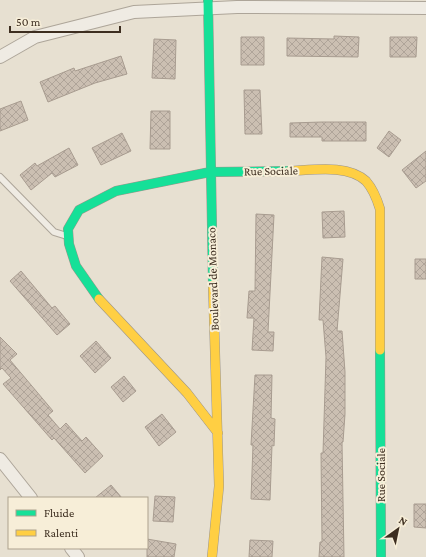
<svg xmlns="http://www.w3.org/2000/svg" width="426" height="557" viewBox="0 0 426 557" font-family="'Crimson Pro',serif">
<defs>
<pattern id="building-cross-hatch" width="8" height="8" patternUnits="userSpaceOnUse"><rect width="8" height="8" fill="#cbbfb2"/><path d="M0 0l8 8M0 8l8-8" fill="none" stroke="#afa499"/></pattern>
</defs>
<rect width="100%" height="100%" fill="#e7e0d1"/>
<path fill="url(#building-cross-hatch)" stroke="#a89c90" d="M334 36 359 37 358 57 287 56V38L334 39Z
M241 37H264V65H241Z
M390 37H417L416 57H390Z
M154 39 176 40 175 79 152 78Z
M121 56 127 74 95 83 48 102 40 82 74 68 75 71Z
M244 90H260L262 134H245Z
M21 101 28 120 0 131V109Z
M151 111H170V149H150Z
M322 122H366V141H322V137H290V123Z
M389 131 401 140 389 157 377 148Z
M122 133 131 151 101 165 92 148Z
M69 148 78 165 55 177 52 173 31 190 20 175 35 163 37 166Z
M426 151V181L416 188 402 170Z
M344 211 345 237 323 238 322 212Z
M256 214 274 215 268 332H274L273 351 252 350 254 318H247L249 291H255Z
M322 257 343 259 337 331H342L345 372V414L343 442H342L344 557H319L320 542H322L321 453H323L326 357 323 320H319Z
M415 259H426V279H415Z
M21 271 52 308 55 306 70 324 57 335 10 281Z
M0 337 17 354 10 360 53 411 48 415 60 429 66 423 82 441 86 437 103 456 85 473 54 438 52 440 3 384 11 378 2 368 0 370Z
M96 341 111 358 95 373 80 356Z
M255 375H272L271 418 275 419 274 446 272 445 270 500 251 499 253 445H251Z
M124 376 136 391 123 402 111 387Z
M162 414 176 432 159 446 145 427Z
M111 485 122 498H95Z
M155 496 175 497 173 522 153 521Z
M414 504H426V528L414 527Z
M147 539 176 544 174 557H147Z
M250 540 273 541 272 557H249Z"/>
<g fill="none" stroke-linecap="round" stroke-linejoin="round">
<g stroke="#ada599" stroke-width="8">
<path id="lane" d="M0 177 54 232 67 236"/>
</g>
<g stroke="#ada599" stroke-width="14">
<path id="street" d="M0 57 35 37 134 12 237 7 426 8
M0 459 31 498
M71 548 78 557"/>
</g>
<g stroke="#9c958a" stroke-width="10">
<path id="fast" d="M208 0 213 285
M99 299 76 266 69 244 68 229 79 210 116 191 210 172 290 171
M380 350 381 557"/>
</g>
<g stroke="#9c958a" stroke-width="10">
<path id="slow" d="M290 171C313 170 348 164 366 181 373 189 377 199 380 209V350
M99 299 187 393 218 433
M212 557 219 486 213 285"/>
</g>
<use href="#lane" stroke="#efebe3" stroke-width="6"/>
<use href="#street" stroke="#efebe3" stroke-width="12"/>
<use href="#fast" stroke="#16e098" stroke-width="9"/>
<use href="#slow" stroke="#ffcf43" stroke-width="9"/>
</g>
<g text-anchor="middle" dominant-baseline="central" stroke-width="4" stroke-linejoin="round" paint-order="stroke">
<g font-size="12" fill="#3d2e20" stroke="#f7eed8">
<text transform="translate(271 171) rotate(-1)">Rue Sociale</text>
<text transform="translate(213 279) rotate(-92)">Boulevard de Monaco</text>
<text transform="translate(381 475) rotate(-90)">Rue Sociale</text>
</g>
</g>
<rect x="8" y="497" width="140" height="52" fill="#f7eed8" stroke="#ada18e"/>
<rect x="16" y="510" width="20" height="6" fill="#16e098" stroke="#ada18e"/>
<text x="44" y="517" font-size="12" fill="#3d2e20">Fluide</text>
<rect x="16" y="530" width="20" height="6" fill="#ffcf43" stroke="#ada18e"/>
<text x="44" y="537" font-size="12" fill="#3d2e20">Ralenti</text>
<g transform="translate(398 529) rotate(33)" stroke="#f7eed8" stroke-width="3" paint-order="stroke">
<path d="M0-3L7 15L0 10L-7 15Z" fill="#3d2e20"/>
<text y="-6" font-size="11" font-weight="bold" text-anchor="middle" fill="#3d2e20">N</text>
</g>
<path d="M10 26v6h110v-6" fill="none" stroke="#3d2e20" stroke-width="2"/>
<text x="16" y="26" font-size="12" fill="#3d2e20" stroke="#f7eed8" stroke-width="3" paint-order="stroke">50 m</text>
</svg>
